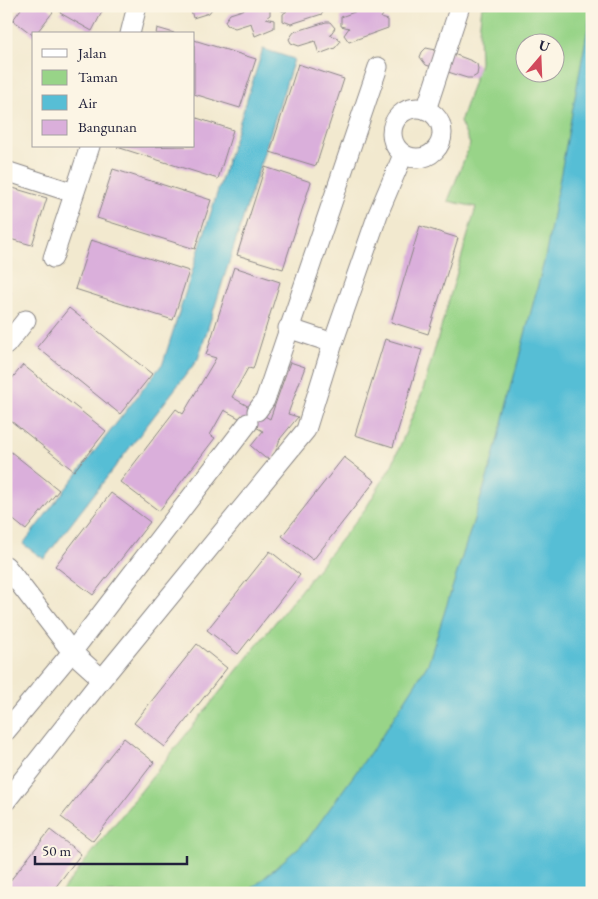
<svg xmlns="http://www.w3.org/2000/svg" width="598" height="899" viewBox="0 0 598 899" font-family="'EB Garamond',serif">
<rect width="100%" height="100%" fill="#fcf5e5"/>
<filter id="ink" filterUnits="userSpaceOnUse"><feTurbulence type="fractalNoise" baseFrequency=".02" numOctaves="2"/><feDisplacementMap in="SourceGraphic" scale="10" xChannelSelector="R" yChannelSelector="G"/><feConvolveMatrix kernelMatrix="1 2 1 2 8 2 1 2 1" color-interpolation-filters="sRGB"/></filter>
<filter id="wash" filterUnits="userSpaceOnUse"><feTurbulence type="fractalNoise" baseFrequency=".0096" numOctaves="4" result="noise"/><feDisplacementMap in="SourceGraphic" scale="20" xChannelSelector="R" yChannelSelector="G"/><feGaussianBlur stdDeviation="1.12" result="paint"/><feColorMatrix in="noise" values="0 0 0 0 0 0 0 0 0 0 0 0 0 0 0 0 0 1.4 0 .05"/><feComposite in="paint" operator="in"/></filter>
<g filter="url(#wash)">
<rect width="100%" height="100%" fill="#f2e9cf"/>
<path fill="#98d488" stroke="#5d7b62" fill-rule="evenodd" d="M482 6H592V893H60L366 508 392 465 422 393 476 207 448 201 470 144 460 122 480 63 479 31ZM526 42H556V72H526Z"/>
<path fill="#57bed5" stroke="#3c7088" d="M592 6V893H247L307 840 380 739 428 664 489 472 545 258Z
M263 49 294 59 198 359 44 559 23 544 163 363Z"/>
<g id="blocks">
<path fill="#daafdb" d="M23 6H47L53 12 34 36 13 20Z
M64 6H96L103 10 92 31 60 13Z
M190 6H214L209 13 193 18Z
M255 6H270V15L266 18 274 20V28L255 36 251 23 235 28 227 25 225 21 230 14Z
M278 6H328L322 14 291 24 283 21V14L287 11H282Z
M370 6 384 7 385 11 381 18 388 20V28L349 42 344 35 349 28 341 26V17Z
M326 22H330L335 28 330 35 338 38 340 42 335 48 319 54 315 41 299 46 291 43 289 39 294 32Z
M157 28 174 33V34H156Z
M194 40 256 59 240 108 194 94Z
M426 48 451 53 472 61 477 64 478 69 477 75 472 78H467L426 65 420 57 422 52Z
M298 64 344 79 316 166 270 152Z
M194 117 233 130 218 179 117 147 194 146Z
M265 167 311 182 283 269 237 255Z
M113 169 211 200 195 249 97 218Z
M6 186 47 198 32 245 6 238Z
M420 226 458 238 428 334 391 322Z
M91 240 189 271 173 320 75 289Z
M234 267 280 282 253 369 248 368 232 397 270 419 290 362 305 367 288 414 298 417 280 439 273 459 265 458 251 446 263 431 224 410 210 435 215 438 159 511 120 482 176 409 183 414 216 358 206 355Z
M6 288 11 292 6 298Z
M69 308 152 374 120 414 37 347Z
M385 339 422 350 393 447 355 435Z
M23 365 106 431 74 471 6 417V386Z
M6 448 59 490 26 530 6 514Z
M344 457 375 481 313 560 282 536Z
M111 493 150 522 93 595 55 566Z
M270 551 300 575 238 654 207 630Z
M197 644 227 668 165 747 134 723Z
M124 738 154 762 93 841 61 817Z
M50 830 81 854 51 893H6V886Z"/>
</g>
</g>
<g filter="url(#ink)">
<use href="#blocks" fill-opacity="0" stroke="#8a8685" stroke-width="1"/>
<g fill="none" stroke-linecap="round" stroke-linejoin="round">
<g stroke="#8a8685" stroke-width="21">
<path id="minor" d="M130 34 137 6
M392 133a25 25 0 1 1 50 0a25 25 0 1 1-50 0Z
M426 110 460 6
M6 171 74 193
M53 258 90 146
M288 328 333 343
M6 345 26 320
M257 411 265 400 378 67
M6 566 72 652 102 679
M6 731 72 652 248 423
M6 801 102 679 306 430 333 343 378 214 403 155"/>
</g>
<use href="#minor" stroke="#fff" stroke-width="19"/>
</g>
</g>
<rect width="598" height="899" fill="none" stroke="#fcf5e5" stroke-width="25"/>
<rect x="32" y="32" width="162" height="115" fill="#fcf5e5" stroke="#a5a1a1"/>
<rect x="42" y="49" width="25" height="8" fill="#ffffff" stroke="#a5a1a1"/>
<text x="78" y="58" font-size="15" fill="#22223b">Jalan</text>
<rect x="42" y="70" width="25" height="15" fill="#98d488" stroke="#a5a1a1"/>
<text x="78" y="82" font-size="15" fill="#22223b">Taman</text>
<rect x="42" y="95" width="25" height="15" fill="#57bed5" stroke="#a5a1a1"/>
<text x="78" y="108" font-size="15" fill="#22223b">Air</text>
<rect x="42" y="120" width="25" height="15" fill="#daafdb" stroke="#a5a1a1"/>
<text x="78" y="132" font-size="15" fill="#22223b">Bangunan</text>
<g transform="translate(540 58) rotate(19)"><circle r="24" fill="#fcf5e5" stroke="#a5a1a1"/>
<path d="M0-4L9 19L0 12L-9 19Z" fill="#d1495b"/>
<text y="-8" font-size="14" font-weight="bold" text-anchor="middle" fill="#22223b">U</text>
</g>
<path d="M35 856v8h152v-8" fill="none" stroke="#22223b" stroke-width="2.5"/>
<text x="42" y="856" font-size="15" fill="#22223b" stroke="#fcf5e5" stroke-width="4" paint-order="stroke">50 m</text>
</svg>
